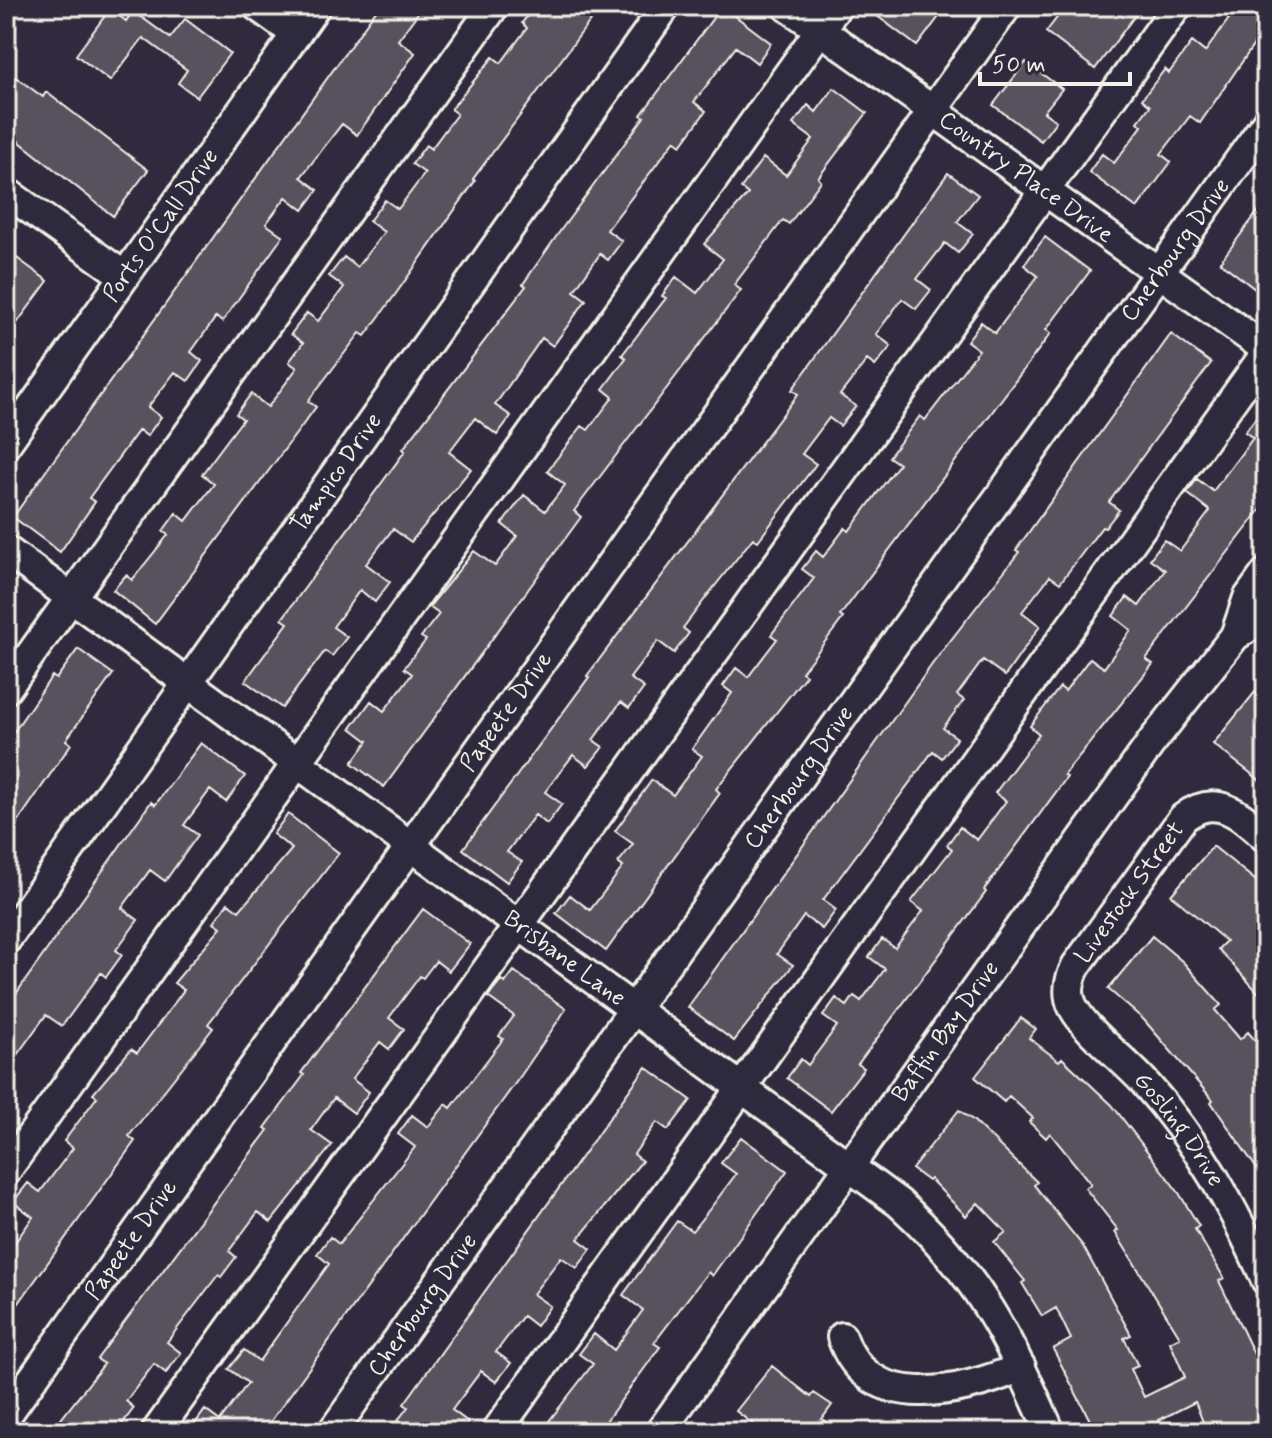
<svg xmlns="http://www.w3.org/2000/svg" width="1272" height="1438" viewBox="0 0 1272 1438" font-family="Mynerve,sans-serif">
<rect width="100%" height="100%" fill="#2f2a3d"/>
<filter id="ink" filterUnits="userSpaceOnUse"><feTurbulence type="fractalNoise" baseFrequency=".0125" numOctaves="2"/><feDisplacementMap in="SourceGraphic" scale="16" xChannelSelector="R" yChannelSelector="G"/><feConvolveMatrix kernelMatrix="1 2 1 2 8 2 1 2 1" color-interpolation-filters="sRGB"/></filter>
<g filter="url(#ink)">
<path fill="#56525f" stroke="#f4f1e8" stroke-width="2" d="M379 6H423L398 40 415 53 357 135 342 124 301 177 318 190 303 210 286 197 266 224 283 236 222 322 216 317 191 352 202 361 188 381 175 372 148 407 161 417 147 436 139 430 89 498 95 502 60 552 13 517Z
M535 6H587L596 13 473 179 475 181 395 295 365 336 360 333 308 401 316 407 155 624 113 590 126 575 132 580 168 535 163 531 176 513 186 521 214 484 202 474 243 419 236 414 251 394 268 407 297 368 289 362 303 343 291 334 307 313 318 321 344 287 329 276 344 257 357 267 384 232 369 221 385 200 398 209 425 173 412 164 426 145 431 149 457 114 451 109 493 57 501 63 527 28 522 23Z
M722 6 771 43 757 63 736 47 694 102 706 111 681 145 675 140 607 230 622 241 608 260 600 254 574 291 586 300 553 346 542 338 495 405 511 416 497 435 475 418 449 452 471 469 411 542 393 529 366 564 390 582 375 602 360 590 333 627 347 637 332 656 325 651 282 708 245 681 288 623 282 619 405 451 403 449 526 286 523 284 563 227 644 117 641 115Z
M864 6H947L917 46Z
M1066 6H1142L1095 69 1046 32Z
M1238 6H1266V27L1200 123 1190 116 1161 154 1171 162 1137 208 1089 172 1102 154 1114 163 1142 126 1138 122 1150 106 1142 99 1165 69 1169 73 1192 42 1205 52Z
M110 9 126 21 133 11 170 38 185 19 230 53 197 97 178 83 187 70 143 38 110 81 76 55Z
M1026 62 1062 89 1044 112 1056 121 1041 141 993 105Z
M6 70 43 97 46 92 148 170 113 216 6 131Z
M834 88 867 113 818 178 821 181 789 224 783 220 734 285 741 290 574 511 581 517 384 787 352 763 368 741 351 728 371 701 384 711 412 674 404 668 426 640 421 637 439 614 429 607 474 551 495 566 517 536 502 524 524 495 545 511 565 485 547 471 582 426 588 430 613 397 603 389 626 358 622 355 666 298 662 296 676 277 697 293 723 259 704 244 748 194 741 188 763 158 786 175 813 139 793 124 808 105 816 112Z
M948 173 978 195 957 222 973 234 958 253 945 243 917 279 931 290 916 309 902 299 876 334 891 346 875 366 867 360 840 395 856 406 840 426 829 418 802 454 816 464 758 541 753 538 711 591 683 628 689 633 674 653 658 641 630 678 644 688 629 708 621 702 593 740 603 747 588 766 573 755 545 792 562 804 547 824 535 815 507 852 522 862 507 882 463 849 589 677 587 676 798 394 792 390Z
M1266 201V274L1255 289 1220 262Z
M1045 237 1090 271 1046 330 1051 333 840 616 843 618 802 672 806 675 716 789 720 793 606 951 556 913 570 895 590 910 623 867 618 863 633 844 615 831 652 780 673 795 702 756 692 749 732 693 723 686 736 668 748 677 777 639 771 635 814 578 802 569 816 551 823 557 845 528 849 531 899 464 889 457 920 416 925 420 979 350 967 341 981 322 995 333 1038 276 1024 265Z
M6 250 48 281 6 338Z
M1171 334 1211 363 1109 502 1119 510 1105 528 1102 527 1060 583 1050 576 1022 612 1040 626 1005 676 983 660 957 695 964 700 943 728 957 738 942 758 933 751 823 900 836 910 822 929 804 916 777 954 793 965 734 1041 688 1007 933 663 1019 552 1016 550Z
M1266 404V503L1146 659 1153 664 1064 775 1067 777 984 890 986 892 858 1064 864 1068 831 1111 787 1078 801 1059 808 1065 837 1026 823 1016 836 998 847 1006 854 996 861 1001 885 969 869 957 882 939 895 948 923 911 911 902 952 849 947 845 960 827 977 840 1006 801 995 793 1039 734 1030 726 1060 687 1065 691 1090 658 1104 668 1131 630 1113 616 1127 597 1139 606 1165 570 1150 559 1164 540 1180 551 1210 511 1187 493 1197 479 1213 491 1253 438 1245 432Z
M78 649 113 674 66 740 71 744 6 839V743L52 676 56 679Z
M1255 692 1266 700V785L1213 744Z
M201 743 245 776 226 802 210 790 184 825 198 835 165 881 150 870 122 908 138 920 116 950 122 955 106 977 101 973 62 1026 46 1015 6 1070V1008L151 802 155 805Z
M288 814 339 853 208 1024 213 1028 129 1136 135 1141 6 1321V1255L33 1217 13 1202 28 1183 40 1192 73 1148 64 1141 97 1097 93 1094 131 1049 137 1053 184 990 174 983 221 927 214 922 228 903 239 911 292 849 273 834Z
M1213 846 1266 889V1001L1218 949 1226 941 1171 895Z
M423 909 470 944 449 971 436 961 423 978 420 976 389 1018 404 1029 389 1049 380 1042 352 1079 369 1092 354 1113 334 1098 311 1130 332 1145 271 1222 258 1212 229 1251 236 1257 221 1277 218 1275 167 1342 181 1353 166 1373 154 1364 126 1401 134 1408 116 1432H51L104 1364 97 1359 268 1130 265 1128 304 1075 301 1073Z
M1152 936 1183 962 1221 1005 1215 1010 1240 1039 1248 1032 1259 1045 1256 1048 1266 1061V1182L1211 1102 1213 1100 1144 1020 1108 989Z
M514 971 566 1009 522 1074 263 1432H189L205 1410 220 1421 248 1383 229 1369 244 1350 259 1361 329 1264 317 1254 330 1237 339 1244 415 1147 398 1134 412 1115 428 1127 446 1104 451 1108 503 1039 499 1036 514 1016 488 997 501 980 505 983Z
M1021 1018 1036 1029 1029 1038 1059 1061 1062 1058 1112 1105 1179 1193 1199 1226 1195 1229 1224 1278 1219 1281 1266 1379V1432H1207L1195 1402 1159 1420 1165 1432H1096L1053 1349 1071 1339 1056 1308 1042 1316 1022 1283 1025 1281 994 1242 1006 1232 978 1203 966 1216 930 1179 928 1181 912 1169 959 1110 974 1121 1037 1182 1034 1185 1083 1246 1131 1335 1124 1338 1138 1366 1131 1369 1144 1397 1185 1377 1170 1342 1180 1337 1115 1232 1118 1230 1085 1188 1091 1184 1050 1133 1046 1138 1029 1122 1033 1118 1009 1096 1004 1102 975 1077Z
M646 1067 691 1100 668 1130 657 1122 634 1154 642 1161 578 1239 591 1249 577 1268 561 1257 533 1294 550 1306 536 1326 523 1316 496 1352 511 1363 496 1382 481 1371 452 1410 468 1422 460 1432H389L408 1407 404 1404Z
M741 1137 787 1171 712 1276 708 1272 654 1343 660 1347 598 1432H563L549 1421 593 1364 579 1354 594 1334 614 1350 643 1310 623 1295 677 1221 692 1231 712 1206 736 1174 721 1163Z
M772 1366 811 1397 814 1393 832 1405 822 1419 840 1432H748L754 1425 736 1411Z"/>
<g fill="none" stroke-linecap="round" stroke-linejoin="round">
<g stroke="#f4f1e8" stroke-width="34">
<g id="minor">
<path d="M257 6 296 34"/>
<path id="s1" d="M787 6 1266 349"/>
<path d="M6 192 123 275"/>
<path id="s2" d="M6 444 316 6"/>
<path id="s3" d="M6 550 899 1203C980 1277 1006 1333 1050 1432"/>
<path d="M1235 636 1248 598 1266 573"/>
<path d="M6 689 494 6"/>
<path id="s4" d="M1266 838C1240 814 1216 792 1183 818L1076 966C1069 980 1066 993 1073 1007 1087 1033 1125 1060 1145 1083 1198 1142 1234 1208 1266 1280"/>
<path id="s5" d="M6 940 666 6"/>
<path d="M6 1171 837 6"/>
<path d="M842 1337C868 1416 963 1392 1021 1367"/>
<path id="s6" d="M6 1416 1007 6"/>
<path d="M156 1432 1177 6"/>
<path id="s7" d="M332 1432 1266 123"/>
<path d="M496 1432 1266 353"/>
<path id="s8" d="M660 1432 1151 743 1235 636 1266 616"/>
</g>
</g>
<use href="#minor" stroke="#2f2a3d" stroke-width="28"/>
</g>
</g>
<g text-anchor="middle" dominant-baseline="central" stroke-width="6" stroke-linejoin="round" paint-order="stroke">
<g font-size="24" fill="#f4f1e8" stroke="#2f2a3d">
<text stroke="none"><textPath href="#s1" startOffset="294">Country Place Drive</textPath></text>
<text stroke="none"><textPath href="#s2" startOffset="268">Ports O'Call Drive</textPath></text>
<text stroke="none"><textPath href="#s7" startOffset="1452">Cherbourg Drive</textPath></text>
<text stroke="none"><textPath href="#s5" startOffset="572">Tampico Drive</textPath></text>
<text stroke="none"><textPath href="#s6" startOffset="864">Papeete Drive</textPath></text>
<text stroke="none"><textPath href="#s7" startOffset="804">Cherbourg Drive</textPath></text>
<text transform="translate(1130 893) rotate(-54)">Livestock Street</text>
<text stroke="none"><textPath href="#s3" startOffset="692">Brisbane Lane</textPath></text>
<text stroke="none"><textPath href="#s8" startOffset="492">Baffin Bay Drive</textPath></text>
<text stroke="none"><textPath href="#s4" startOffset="484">Gosling Drive</textPath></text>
<text stroke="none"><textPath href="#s6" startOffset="216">Papeete Drive</textPath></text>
<text stroke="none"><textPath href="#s7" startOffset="156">Cherbourg Drive</textPath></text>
</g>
</g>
<rect width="1272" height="1438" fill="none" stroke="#2f2a3d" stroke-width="32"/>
<rect x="16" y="16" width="1240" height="1406" fill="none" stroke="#f4f1e8" stroke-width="3" filter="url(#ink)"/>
<path d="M980 72v12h150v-12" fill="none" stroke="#f4f1e8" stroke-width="4"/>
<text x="992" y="72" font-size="24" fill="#f4f1e8" stroke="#2f2a3d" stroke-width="6" paint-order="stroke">50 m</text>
</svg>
